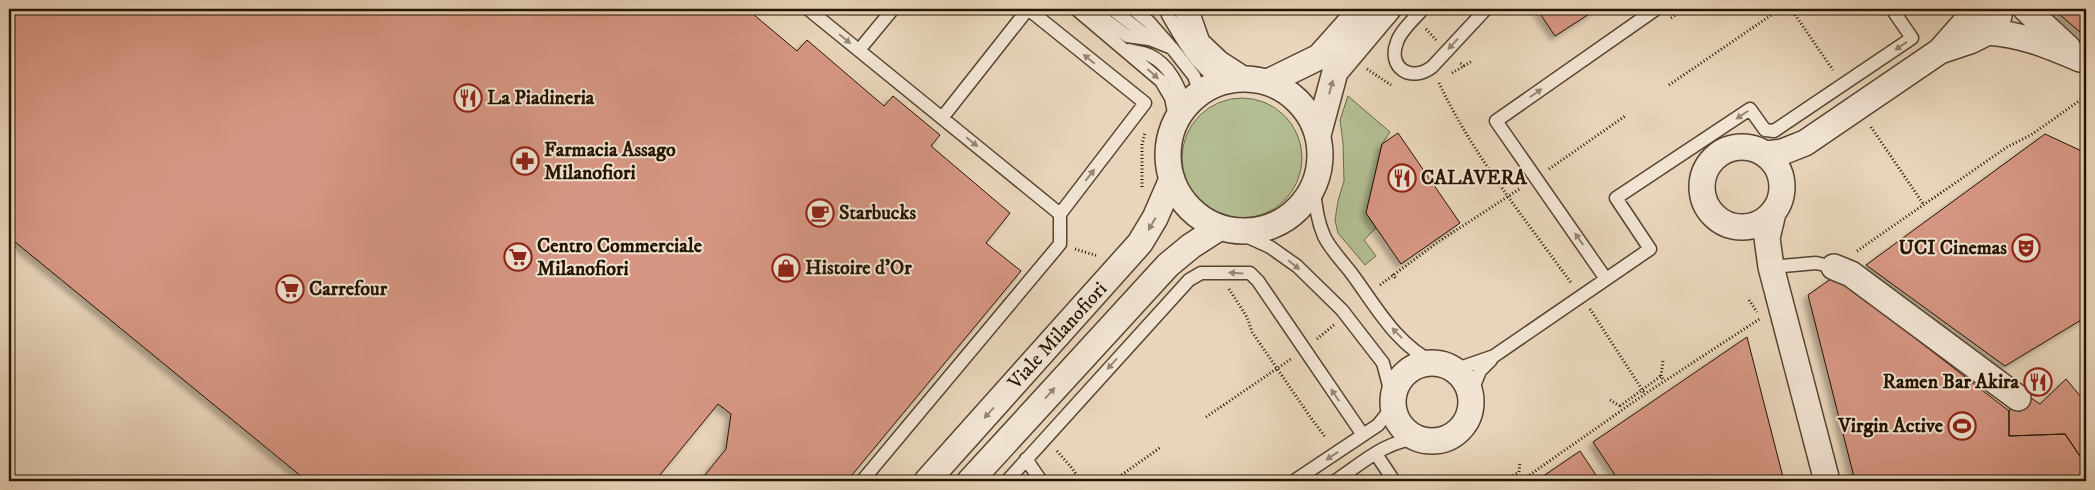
<svg xmlns="http://www.w3.org/2000/svg" width="2095" height="490" viewBox="0 0 2095 490" font-family="'IM FELL DW Pica',serif">
<defs>
<filter id="shadow"><feDropShadow dx="-4.5" dy="4.5" stdDeviation="2.5" flood-color="#0004"/></filter>
</defs>
<rect width="100%" height="100%" fill="#e9d5bb"/>
<filter id="stains"><feTurbulence type="fractalNoise" baseFrequency=".004" numOctaves="4"/><feColorMatrix values="0 0 0 0 .2 0 0 0 0 .09 0 0 0 0 .02 0 0 0 .5 -.17"/></filter>
<radialGradient id="worn" r=".72"><stop offset=".6" stop-color="#630" stop-opacity="0"/><stop offset="1" stop-color="#630" stop-opacity=".3"/></radialGradient>
<path fill="#b3be92" stroke="#6c6949" d="M1348 96 1390 132 1382 144 1366 213 1376 228 1364 240 1376 256 1365 265 1338 233 1335 220 1338 201 1344 181 1343 143 1340 120Z
M1182 158a60 60 0 1 1 120 0a60 60 0 1 1-120 0Z"/>
<path fill="#d69683" stroke="#251400" filter="url(#shadow)" d="M11 9H747L797 51 807 40 884 106 893 96 940 135 931 146 1010 213 986 243 1021 271 847 481H700L726 449 731 414 718 404 655 481H307L9 237V12Z
M1537 9H1597L1555 36Z
M2053 9H2086V37Z
M1398 133 1460 223 1401 264 1366 213 1382 144Z
M2045 134 2086 153V317L2005 366 1866 265Z
M1835 276 2009 411V436L2065 434 2084 462V481H1855L1808 295Z
M1747 337 1784 481H1619L1593 442Z
M2066 379 2082 398 2086 395V481H2084V462L2065 434 2009 436V411L2021 391 2040 404Z
M1580 451 1600 481H1536Z"/>
<g fill="none" stroke-linecap="round" stroke-linejoin="round">
<g stroke="#56442f" stroke-width="15">
<path id="lane" d="M808 9 1060 214
M1076 9 1161 81 1171 98 1176 122
M1091 9 1127 36 1149 39
M1112 9 1152 40 1172 48 1194 76 1200 93
M1133 9 1149 22 1170 46
M1166 9 1168 15C1183 41 1196 65 1221 82
M1180 9C1189 41 1210 65 1240 79
M1192 9 1203 40 1222 58 1256 80
M1423 9C1414 19 1401 30 1397 42 1387 68 1411 83 1432 67L1486 9
M864 44 893 9
M1129 50C1135 52 1143 52 1149 55 1169 64 1180 87 1185 107
M942 118 1028 9
M1314 187C1315 204 1317 220 1324 236 1330 249 1343 262 1352 274 1375 305 1397 346 1435 363
M1237 232 1270 247 1297 266 1342 310 1383 363 1393 401 1386 415 1378 425 1294 481
M1771 267 1816 263 1834 267
M1606 279 1496 121 1656 9
M1454 370 1494 356 1650 249 1616 198 1750 109 1765 130 1774 131 1912 38 1892 9
M1470 396 1480 371 1491 360
M1376 454 1394 481
M1026 459 1041 481
M862 481 1060 244V214L1145 103 1028 9
M1007 481 1189 280 1201 273H1250L1258 281 1363 435
M1335 481C1361 464 1387 439 1419 439"/>
</g>
<g stroke="#56442f" stroke-width="28">
<path id="street" d="M2026 9 2068 48
M1988 32C2024 35 2047 45 2080 59
M1940 51 1977 9
M1168 155a76 76 0 1 1 152 0a76 76 0 1 1-152 0Z
M1268 82 1319 57 1362 9
M1318 135 1335 72 1388 9
M1702 187a40 40 0 1 1 80 0a40 40 0 1 1-80 0Z
M1766 154 1782 152 1805 143 1940 51 1970 41 1988 32 1999 16 2000 9
M1773 213 1767 238 1771 267 1827 481
M1834 267 1851 274 2018 398
M1393 402a39 39 0 1 1 78 0a39 39 0 1 1-78 0Z
M927 481 1140 243 1155 218 1172 179
M970 481 1168 265 1191 246 1219 228"/>
</g>
<path stroke="#251400" stroke-width="3" stroke-dasharray="1 2.5" stroke-linecap="butt" d="M1791 9 1833 70
M1671 18 1685 9
M1426 29 1436 40
M1464 66 1472 61
M1367 69 1391 85
M1452 73 1464 66 1460 63
M1439 83C1473 155 1525 219 1572 284
M1669 85 1780 9
M1871 127 1924 205
M1549 169 1625 116
M1142 187V144L1145 133
M1075 249 1098 256
M1857 251 2007 147 2031 135 2086 96
M1393 274 1396 279
M1380 285 1438 242 1521 188
M1229 289 1247 317 1252 332 1311 418 1326 438
M1749 300 1757 312
M1590 309 1645 394
M1317 339 1334 325
M1663 361 1661 376 1664 381
M1610 400 1620 406
M1620 406 1661 376
M1206 417 1291 359
M1057 451 1071 467 1081 481
M1113 481 1161 447
M1504 481 1519 472 1520 462
M1521 481 1645 394 1761 318"/>
<use href="#lane" stroke="#f1e4d3" stroke-width="12"/>
<use href="#street" stroke="#f1e4d3" stroke-width="25"/>
</g>
<defs><path id="oneway-solid" d="M-6-.8H1V-3.2L6.5 0L1 3.2V.8H-6Z" transform="scale(1.25)"/></defs>
<g fill="#958674">
<use href="#oneway-solid" transform="translate(845 39) rotate(39)"/>
<use href="#oneway-solid" transform="translate(1453 44) rotate(133)"/>
<use href="#oneway-solid" transform="translate(1901 46) rotate(146)"/>
<use href="#oneway-solid" transform="translate(1089 59) rotate(-141)"/>
<use href="#oneway-solid" transform="translate(1153 74) rotate(42)"/>
<use href="#oneway-solid" transform="translate(1331 87) rotate(-75)"/>
<use href="#oneway-solid" transform="translate(1536 93) rotate(-35)"/>
<use href="#oneway-solid" transform="translate(1742 115) rotate(146)"/>
<use href="#oneway-solid" transform="translate(972 142) rotate(39)"/>
<use href="#oneway-solid" transform="translate(1090 175) rotate(-52)"/>
<use href="#oneway-solid" transform="translate(1152 224) rotate(120)"/>
<use href="#oneway-solid" transform="translate(1579 239) rotate(-125)"/>
<use href="#oneway-solid" transform="translate(1294 265) rotate(39)"/>
<use href="#oneway-solid" transform="translate(1236 273) rotate(-176)"/>
<use href="#oneway-solid" transform="translate(1397 333) rotate(-134)"/>
<use href="#oneway-solid" transform="translate(1112 364) rotate(132)"/>
<use href="#oneway-solid" transform="translate(1050 393) rotate(-48)"/>
<use href="#oneway-solid" transform="translate(1335 395) rotate(-124)"/>
<use href="#oneway-solid" transform="translate(989 413) rotate(132)"/>
<use href="#oneway-solid" transform="translate(1332 456) rotate(146)"/>
</g>
<defs>
<g id="restaurant-ring" transform="scale(1.4375)"><circle r="9.5" fill="#f1e4d3" stroke="#8f2418" stroke-width="1.5"/><path d="M-5-6h1v4h1v-4h1v4h1v-4h1v5L-1.5 .5V6h-2V.5L-5-1ZM5-6V6H3V1.5H1.5Q1.5-4 5-6Z" fill="#8f2418"/></g>
<g id="pharmacy-ring" transform="scale(1.4375)"><circle r="9.5" fill="#f1e4d3" stroke="#8f2418" stroke-width="1.5"/><path d="M-2-6h4v4h4v4h-4v4h-4v-4h-4v-4h4Z" fill="#8f2418"/></g>
<g id="cafe-ring" transform="scale(1.4375)"><circle r="9.5" fill="#f1e4d3" stroke="#8f2418" stroke-width="1.5"/><path d="M-5.5-4.5H6V0H3Q3 3.5 0 3.5H-2.5Q-5.5 3.5-5.5 0ZM3-3.2v2h1.7v-2ZM-6 4.5H4V6H-6Z" fill="#8f2418"/></g>
<g id="theatre-ring" transform="scale(1.4375)"><circle r="9.5" fill="#f1e4d3" stroke="#8f2418" stroke-width="1.5"/><path d="M-5-5.5Q0-4 5-5.5V0Q5 5 0 6Q-5 5-5 0ZM-3.3-2.5H-1v1.5H-3.3ZM1-2.5H3.3v1.5H1ZM-2.8 1Q0 5.5 2.8 1Z" fill="#8f2418"/></g>
<g id="supermarket-ring" transform="scale(1.4375)"><circle r="9.5" fill="#f1e4d3" stroke="#8f2418" stroke-width="1.5"/><path d="M-6-5.5h2.5l.6 2H6L4.5 2H-2.5L-4.4-4H-6ZM-1.5 3.2a1.3 1.3 0 1 0 .1 0ZM3 3.2a1.3 1.3 0 1 0 .1 0Z" fill="#8f2418"/></g>
<g id="shop-ring" transform="scale(1.4375)"><circle r="9.5" fill="#f1e4d3" stroke="#8f2418" stroke-width="1.5"/><path d="M-5-2.5h2.3a2.7 3.5 0 0 1 5.4 0H5L5.5 6h-11ZM-1.5-2.5h3a1.5 2.3 0 0 0-3 0Z" fill="#8f2418"/></g>
<g id="stadium-ring" transform="scale(1.4375)"><circle r="9.5" fill="#f1e4d3" stroke="#8f2418" stroke-width="1.5"/><path d="M0-5a6.5 5 0 1 0 0 10a6.5 5 0 1 0 0-10ZM-3.5-1.8h7v3.6h-7Z" fill="#8f2418"/></g>
</defs>
<g fill-rule="evenodd">
<use href="#restaurant-ring" x="468" y="98"/>
<use href="#pharmacy-ring" x="525" y="161"/>
<use href="#restaurant-ring" x="1402" y="178"/>
<use href="#cafe-ring" x="820" y="213"/>
<use href="#theatre-ring" x="2026" y="248"/>
<use href="#supermarket-ring" x="518" y="257"/>
<use href="#shop-ring" x="786" y="268"/>
<use href="#supermarket-ring" x="290" y="289"/>
<use href="#restaurant-ring" x="2038" y="382"/>
<use href="#stadium-ring" x="1962" y="426"/>
</g>
<g text-anchor="middle" dominant-baseline="central" stroke-width="4" stroke-linejoin="round" paint-order="stroke">
<g font-size="20" font-weight="bold" fill="#251400" stroke="#f1e4d3" text-anchor="start">
<text x="487" y="98">La Piadineria</text>
<text x="544" y="150">Farmacia Assago<tspan x="544" dy="23">Milanofiori</tspan></text>
<text x="1421" y="178">CALAVERA</text>
<text x="839" y="213">Starbucks</text>
<text x="537" y="246">Centro Commerciale<tspan x="537" dy="23">Milanofiori</tspan></text>
<text x="2007" y="248" text-anchor="end">UCI Cinemas</text>
<text x="805" y="268">Histoire d'Or</text>
<text x="309" y="289">Carrefour</text>
<text x="2019" y="382" text-anchor="end">Ramen Bar Akira</text>
<text x="1943" y="426" text-anchor="end">Virgin Active</text>
</g>
<g font-size="20" fill="#251400" stroke="#f1e4d3">
<text transform="translate(1058 336) rotate(-48)">Viale Milanofiori</text>
</g>
</g>
<rect width="2095" height="490" fill="none" stroke="#e9d5bb" stroke-width="30"/>
<rect x="10" y="10" width="2075" height="470" fill="none" stroke="#251400" stroke-width="2.5"/>
<rect x="15" y="15" width="2065" height="460" fill="none" stroke="#251400"/>
<rect width="100%" height="100%" filter="url(#stains)"/>
<rect width="100%" height="100%" fill="url(#worn)"/>
</svg>
